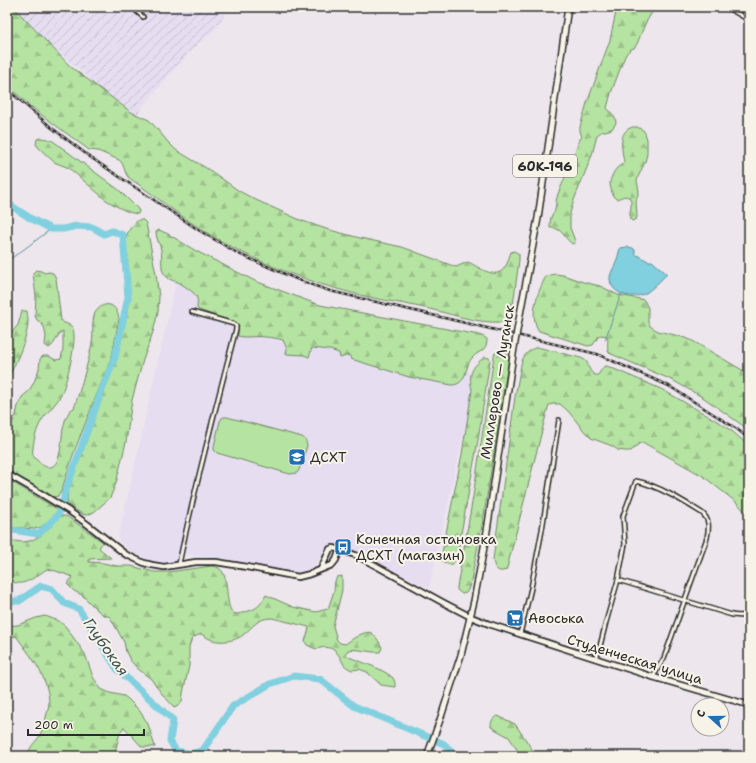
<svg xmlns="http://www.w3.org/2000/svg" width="756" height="763" viewBox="0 0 756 763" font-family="'Shantell Sans',sans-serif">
<defs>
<pattern id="industrial-furrows" width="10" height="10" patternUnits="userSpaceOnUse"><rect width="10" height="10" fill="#e6ddf1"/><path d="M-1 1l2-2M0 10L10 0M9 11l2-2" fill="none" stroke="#c5becf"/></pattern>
<pattern id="forest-firs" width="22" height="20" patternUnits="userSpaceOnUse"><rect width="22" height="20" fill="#b5e3a1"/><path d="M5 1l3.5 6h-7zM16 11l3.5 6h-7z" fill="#9cc38b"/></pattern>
</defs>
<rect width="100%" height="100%" fill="#ede6ed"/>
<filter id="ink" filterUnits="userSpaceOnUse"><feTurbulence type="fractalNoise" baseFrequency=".025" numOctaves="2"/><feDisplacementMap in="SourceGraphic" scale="8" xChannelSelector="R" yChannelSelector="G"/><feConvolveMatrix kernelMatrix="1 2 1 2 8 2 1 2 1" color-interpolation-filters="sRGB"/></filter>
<g filter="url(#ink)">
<path fill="#e6ddf1" d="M180 264 289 322 477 374 429 588 346 547 330 544 316 565 300 574 180 553 178 560 173 563 149 560 128 550 118 539Z"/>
<path fill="url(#industrial-furrows)" d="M11 7H226L228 9 215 30 197 44 143 106 134 118 19 17Z"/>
<path fill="url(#forest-firs)" stroke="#708766" d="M7 7H14L20 14 71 67 131 112 149 120 158 130 167 141 176 150 211 171 239 191 256 200 300 220 326 229 360 238 402 247 456 267 468 262C478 266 496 282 505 267 508 263 509 257 511 252L514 251 519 254V260L512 313C510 318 508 321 503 322 475 324 447 312 420 307 397 302 374 299 352 293 309 282 267 266 228 245 192 226 161 200 128 177 124 172 124 163 119 160L98 151 89 150 85 147 39 113 7 86Z
M617 7H655L645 24 637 44 634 48 631 49 626 54 623 61 611 93 607 108 615 117 616 123 612 129 609 130 601 132 597 135 592 155 574 200 570 213V228L575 241V243L573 244C566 241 564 232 557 229 555 228 553 228 550 228 550 223 550 219 552 215 554 212 554 214 555 210 556 205 556 199 558 194 564 178 568 179 562 161L565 157 574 154 580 139 582 137 580 131V127L587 103 610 40Z
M731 7H749V17Z
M633 127H637L643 130 645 133 647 139V154L645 162 638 177 637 181 639 191 636 201 637 217 636 219 632 221 630 219 629 215C631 210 632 203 630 198 624 194 622 198 616 199L613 196C612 192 610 187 610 183 610 179 614 171 617 168 619 166 622 165 624 162 622 150 617 131 633 127Z
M40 138 48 139 53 141 119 190 138 209 139 211 138 214C127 213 116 206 106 200L69 168 54 162 38 147 36 144 37 139Z
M138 220H143L146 223 156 274 159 297 158 312 153 332 143 360 132 400 126 442 116 483 110 498 94 512 87 515 82 514 68 505 67 499 68 491 101 400 116 361 128 310 130 296 125 243C126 233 131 226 138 220Z
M159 230 168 234 196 251 255 281 311 302 320 305 479 335 484 337 487 339C487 352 479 350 472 358 464 367 468 384 452 385L409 377 351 359 349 355 340 358 339 353 330 350 312 348 309 357 304 355 286 354 287 349 283 340C274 337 258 336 248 337 244 337 242 337 238 336V334L239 325 236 323 199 310 197 308C197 305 198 301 197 298 196 293 183 285 178 282 175 281 169 280 167 277 159 271 163 259 161 250 160 244 156 239 156 232Z
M36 270 41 271 45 273 49 272 53 273 56 278 61 321C65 324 70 324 72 327 79 337 66 384 61 395 57 403 50 409 44 417 38 425 34 437 33 448 32 454 33 457 38 461 41 463 44 467 47 467 62 470 61 438 63 429 64 424 66 416 69 412 70 410 72 409 74 408 76 404 77 397 79 393 83 378 89 360 92 343 94 334 91 323 95 313 98 308 104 303 110 305 116 307 118 313 119 319L112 356 74 452 61 492 58 496 54 497 7 470V428L12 423 16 415 18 406 22 397 29 391 34 382 39 369 40 359 43 356H48L56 360 61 359 63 349V331C56 335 56 344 49 348L45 345 46 336 44 327 41 323 37 320 35 316 36 296 33 273Z
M555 274 563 275 583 282 600 286 618 295 640 299 644 300 648 308V322L650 326 653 328 658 331 679 336 691 340 749 374V430L704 398 672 380 609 353C606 347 609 342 607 336L601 335 598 337 593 345 588 346 539 331C528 315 538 292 546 276Z
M22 311H27C27 314 28 317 28 320 29 336 14 367 7 380V333L12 332 18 325Z
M537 347 581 358C590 362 586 364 590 370 591 372 593 374 595 375H598C601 371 602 366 607 366L661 389 677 398 722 424 733 432 749 446V516L736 502 703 476 644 443H640L631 451H625L618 450 612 446 591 438 585 432 568 411 560 404H553L549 405 547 411 507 568 506 570C497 574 494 567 493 560L515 397 521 365C522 356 529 350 537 347Z
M500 351 507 354 509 357 508 363 484 515 471 581 468 590 466 593 462 594 457 590V587L473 497 494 356 495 353Z
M485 357 489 358 490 360 478 440 457 556C454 566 451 566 442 561L441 558 462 454 472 390C468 374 472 366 485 357Z
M7 479 57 509 58 511 56 514 49 521 41 527 35 529 7 527Z
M60 516H65L68 517 103 542 99 548 111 558 89 559V562L103 563 117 566H131L154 572H168L212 566C215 567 218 567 220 569 231 577 223 612 236 614 239 614 242 613 245 612 257 609 260 606 266 595L293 607 316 612 328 609 334 591 335 581 337 577 342 576V590L333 626 337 640 340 643 345 644C352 640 366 628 373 634 377 638 380 643 382 648L380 652C369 653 359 648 348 650L346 654 349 657C361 662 384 669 393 678 395 681 395 683 395 687L381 685 367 672 359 669 352 670 348 668 344 665 340 657 334 649 325 647 316 649 307 645 305 641 308 632 309 627 272 618C257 618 253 627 243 635 237 640 226 642 218 641 212 641 206 637 201 634L192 638 189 647V666L183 693 182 702 175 708 162 694 151 679 137 668 130 660 126 652 124 642 110 617 102 614 95 608 82 595 74 591 67 584 73 577 56 571 47 569C37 575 25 587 13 582 10 582 9 580 7 578V541C13 540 18 542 23 542 40 541 50 527 60 516Z
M45 616 59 621 66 627 85 654 93 677 101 689 110 693 124 696 128 699 139 710 148 724 155 747H142L124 727 120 732 114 756H29C28 746 36 743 40 735 43 728 49 709 49 702 48 676 30 655 16 636L7 638V626L18 625 36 618Z
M498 716 515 724 534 752 535 756H521L509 737 491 727C491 721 492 718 498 716Z"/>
<path fill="#b5e3a1" stroke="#708766" d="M224 417H227L302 437C306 439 306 441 307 446L299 470 297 473 290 474 217 453 214 450V446L220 421 222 418Z"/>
<path fill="#81d0df" stroke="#5f8e97" d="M627 247 633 248 635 250V254L648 261H652L667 274C662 279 651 290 646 293 634 300 609 295 610 277 611 271 615 266 617 260 618 256 619 252 620 248Z"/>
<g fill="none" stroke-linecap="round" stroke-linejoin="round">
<path stroke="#5f8e97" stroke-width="1" d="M7 261 23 250 51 229
M605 340 621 294"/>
<path stroke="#81d0df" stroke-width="7" d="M7 203 30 218 51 229H63L77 226 92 227 104 234 112 231 123 235 128 297 115 357 103 387 64 495C64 514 51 522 38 534L7 529
M7 601H19L41 586 52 589 64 603 79 609 117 669 173 720 170 741 176 751 191 754 203 750 233 706 270 684 294 676 320 679 354 706 444 744 456 756"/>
<g stroke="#2b2b2b" stroke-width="6">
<path id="street" d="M132 7 143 17
M726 7 749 20
M179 564C195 485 216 407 236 329V326L234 324 192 312
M618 580 732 615C740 616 745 618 749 609
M520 634 531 588 542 530 559 420
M596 659 599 650 606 622 618 580 625 544 623 516 636 481C657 485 683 501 702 513 710 520 709 528 707 538L664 658 653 677"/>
</g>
<g stroke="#2b2b2b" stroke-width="8">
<path id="secondary" d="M7 474 40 493 69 511 87 524 125 554 144 563 152 565 164 567 196 562H216L247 567 288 575 298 577 310 574 332 565 336 560 340 549
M321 569 330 549 333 548 338 549 358 556 444 603 471 617 489 624 653 677 749 705"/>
</g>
<g stroke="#2b2b2b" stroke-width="8">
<path id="primary" d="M518 325 538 218 568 7
M427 756 440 720 461 655 474 601 487 531 514 348"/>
</g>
<use href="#street" stroke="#f7f3e8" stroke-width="3"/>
<use href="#secondary" stroke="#f7f3e8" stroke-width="4.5"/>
<use href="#primary" stroke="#f7f3e8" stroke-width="5"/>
<g stroke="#2b2b2b" stroke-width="2.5">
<path id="rail" d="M7 89 52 128 90 157 200 231 239 254 264 265 301 281 330 291 597 354 669 386 737 429 749 439"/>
</g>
<use href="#rail" stroke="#f7f3e8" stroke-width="1" stroke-dasharray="3" stroke-linecap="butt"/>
<g stroke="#2b2b2b" stroke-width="8" stroke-linecap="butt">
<path id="primary-bridge" d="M514 348 518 325"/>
</g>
<use href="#primary-bridge" stroke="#f7f3e8" stroke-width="5"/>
</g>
</g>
<defs>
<g id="university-square" transform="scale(0.9)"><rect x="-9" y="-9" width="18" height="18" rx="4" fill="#1f6fb2" stroke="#f7f3e8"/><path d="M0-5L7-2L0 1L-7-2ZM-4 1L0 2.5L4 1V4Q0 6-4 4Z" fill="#fff"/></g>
<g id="bus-square" transform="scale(0.9)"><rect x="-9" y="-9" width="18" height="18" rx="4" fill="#1f6fb2" stroke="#f7f3e8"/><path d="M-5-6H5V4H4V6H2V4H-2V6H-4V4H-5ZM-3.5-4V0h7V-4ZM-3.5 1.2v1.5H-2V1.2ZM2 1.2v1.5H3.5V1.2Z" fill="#fff"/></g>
<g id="supermarket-square" transform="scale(0.9)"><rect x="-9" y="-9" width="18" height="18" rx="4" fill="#1f6fb2" stroke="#f7f3e8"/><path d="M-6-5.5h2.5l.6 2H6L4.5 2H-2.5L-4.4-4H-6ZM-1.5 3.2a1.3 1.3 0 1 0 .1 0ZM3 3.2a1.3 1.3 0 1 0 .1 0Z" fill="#fff"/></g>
</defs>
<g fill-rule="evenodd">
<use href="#university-square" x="297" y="457"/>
<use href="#bus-square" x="343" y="547"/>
<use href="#supermarket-square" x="515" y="618"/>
</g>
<g text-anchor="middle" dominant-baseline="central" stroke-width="4" stroke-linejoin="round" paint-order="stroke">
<rect fill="#f7f3e8" stroke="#686764" stroke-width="1" x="513" y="155" width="64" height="22" rx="3"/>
<g font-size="13" font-weight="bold" fill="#2b2b2b">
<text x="545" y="166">60К-196</text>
</g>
<g font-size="14" fill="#2b2b2b" stroke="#f7f3e8">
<text transform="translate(497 382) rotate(-81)">Миллерово — Луганск</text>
<text transform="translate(635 659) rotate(17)">Студенческая улица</text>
</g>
<g font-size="14" fill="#2b2b2b" stroke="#f7f3e8" text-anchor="start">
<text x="310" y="457">ДСХТ</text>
<text x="356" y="539">Конечная остановка<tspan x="356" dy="16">ДСХТ (магазин)</tspan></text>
<text x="528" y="618">Авоська</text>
</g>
<g font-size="15" font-style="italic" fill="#405458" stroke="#f7f3e8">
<text transform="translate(106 647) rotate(55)">Глубокая</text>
</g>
</g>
<rect width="756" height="763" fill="none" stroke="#f7f3e8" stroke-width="24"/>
<rect x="12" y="12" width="732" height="739" fill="none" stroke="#2b2b2b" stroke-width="1.5" filter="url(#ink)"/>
<g transform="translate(710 717) rotate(291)"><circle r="19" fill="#f7f3e8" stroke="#a5a39c"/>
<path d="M0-3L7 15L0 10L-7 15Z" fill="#1f6fb2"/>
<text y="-6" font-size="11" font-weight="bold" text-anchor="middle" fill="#2b2b2b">С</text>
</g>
<path d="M28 729v6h116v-6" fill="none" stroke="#2b2b2b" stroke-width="2"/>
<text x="34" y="729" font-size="12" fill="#2b2b2b" stroke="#f7f3e8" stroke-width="3" paint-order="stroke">200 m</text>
</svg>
